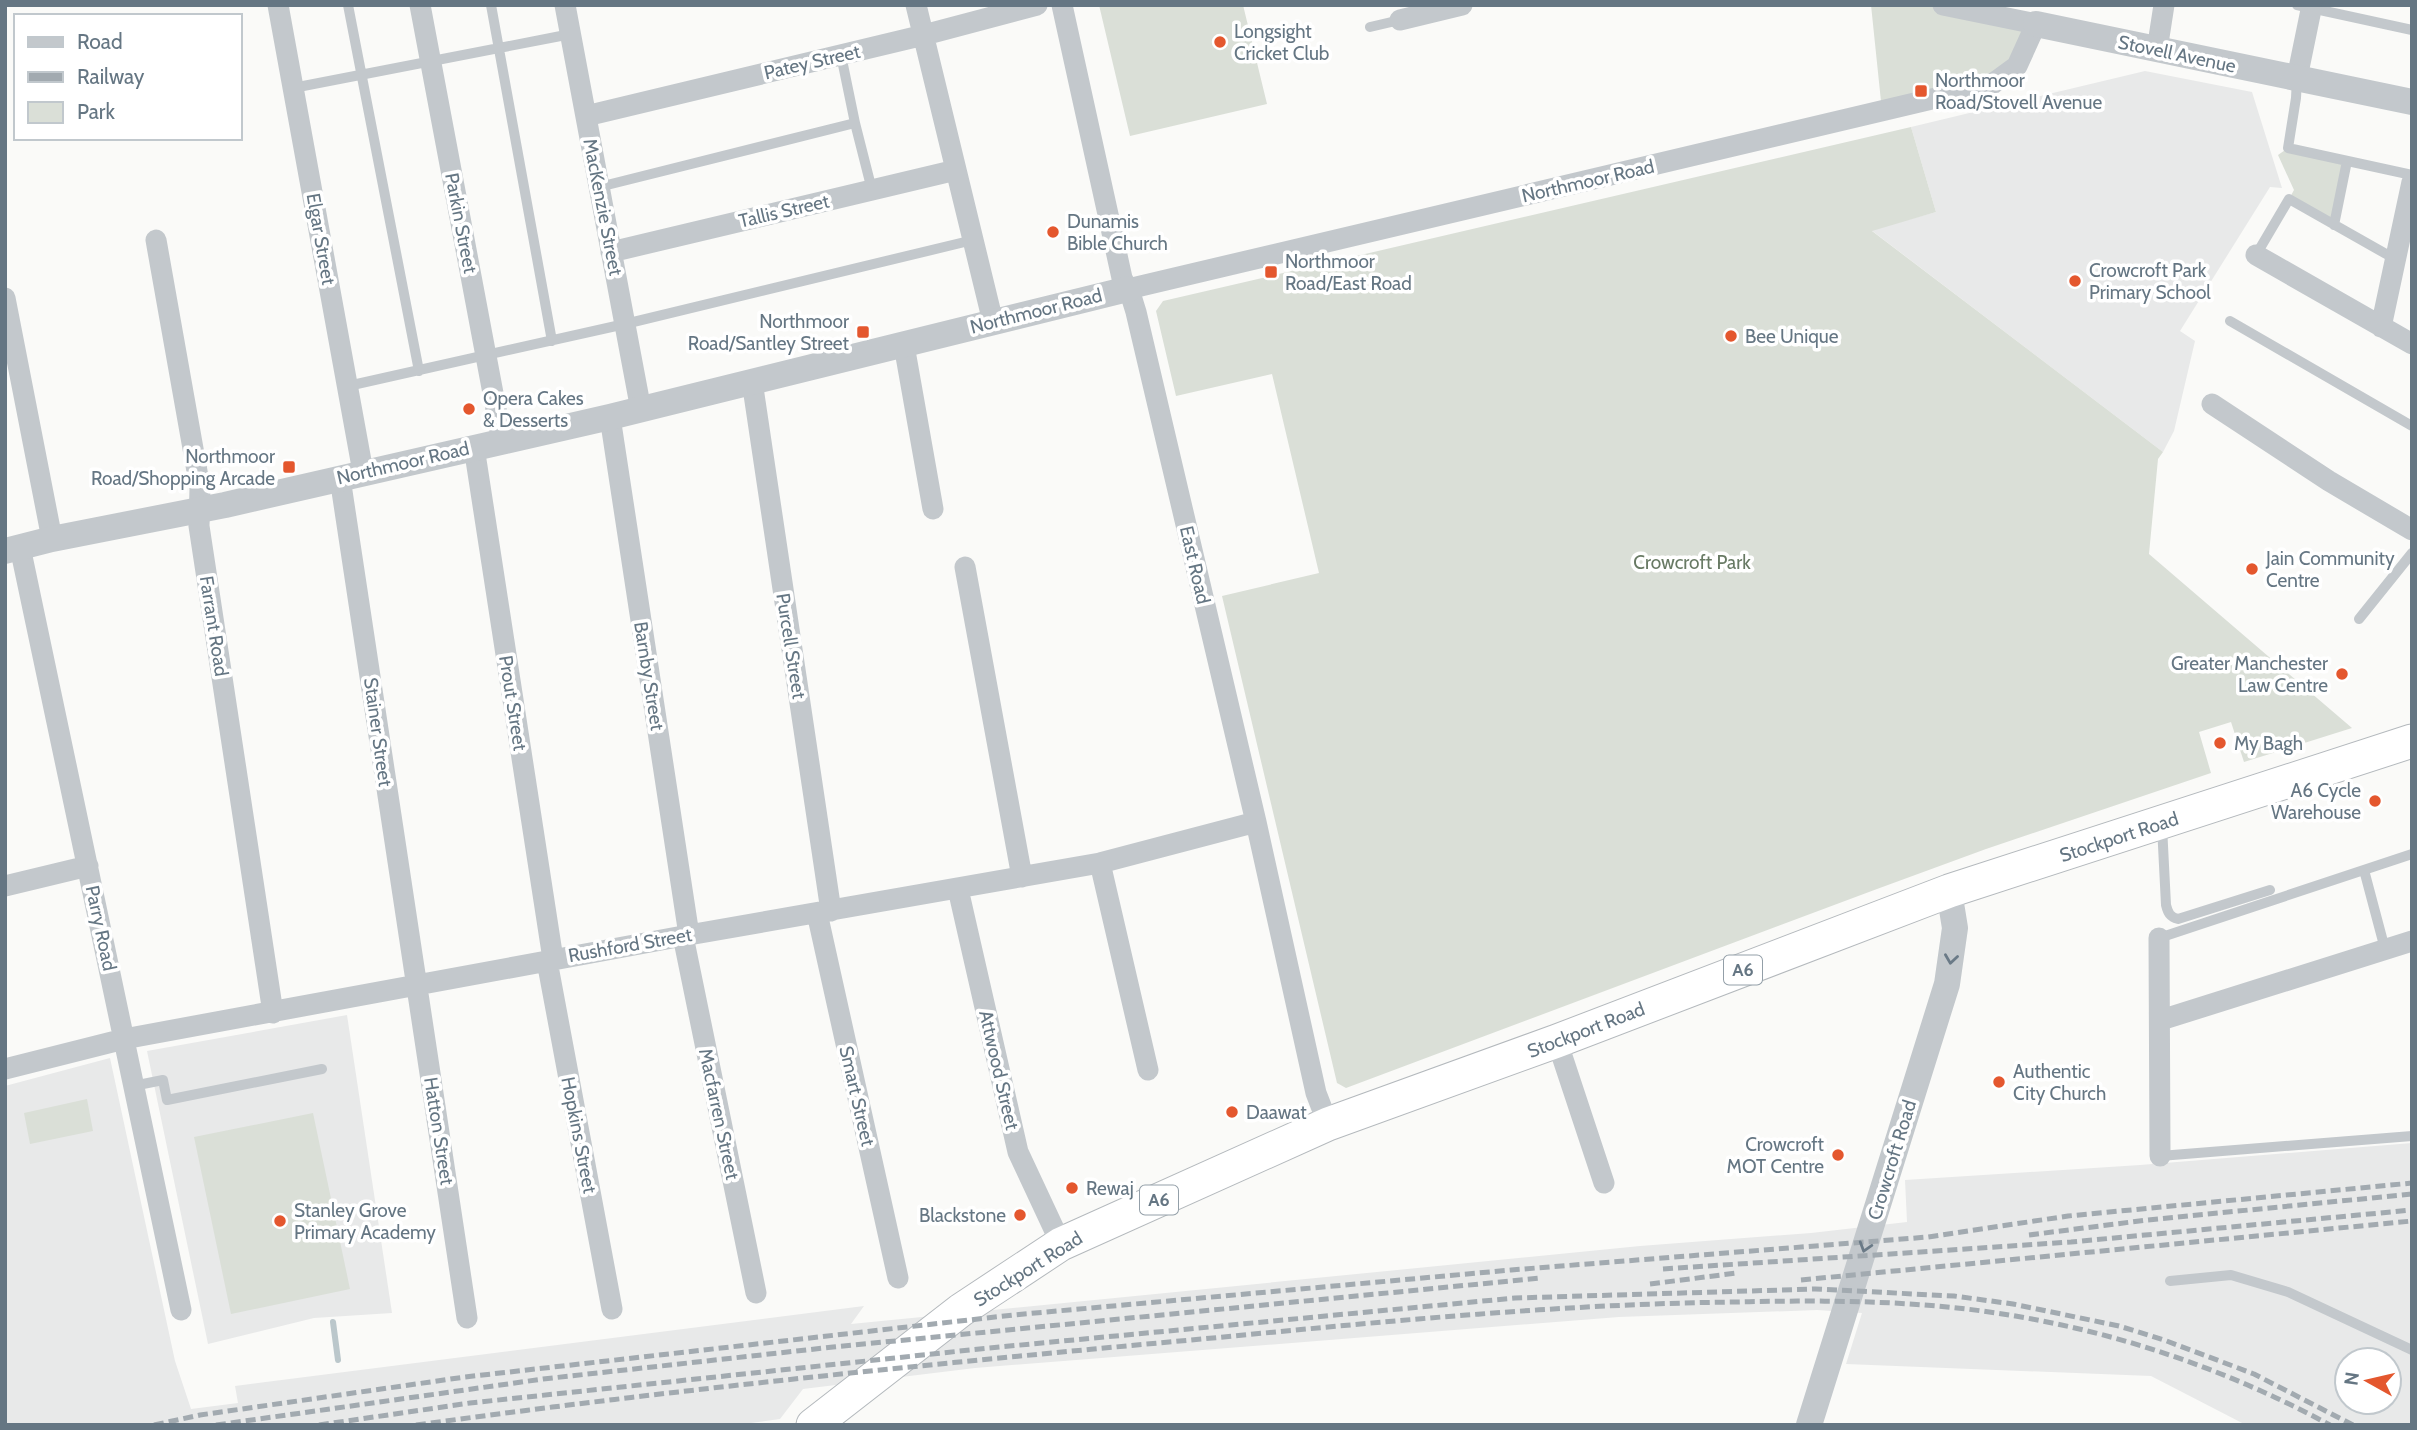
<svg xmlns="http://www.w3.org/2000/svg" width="2417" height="1430" viewBox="0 0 2417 1430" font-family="Cabin,sans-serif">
<rect width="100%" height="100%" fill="#fafaf8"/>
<path fill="#e8e9e9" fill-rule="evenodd" d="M2145 71 2252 92 2282 188 2270 187 2180 331 2195 341 2174 431 2163 452 1871 230 1936 212 1911 127Z
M347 1015 392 1313 314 1318 208 1344 147 1051Z
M110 1058 175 1361 191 1409 238 1403 235 1386 864 1306 851 1324 1640 1246 1811 1233 1907 1222 1905 1180 2140 1165 2412 1143V1425H2246L2151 1376 1846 1364 1862 1313 1817 1310 1619 1317 975 1368 803 1389 780 1419 736 1425H5V1086ZM2347 1360H2389V1402H2347Z"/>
<path fill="#dadfd7" d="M1099 5H1243L1267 104 1130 136Z
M1871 5H1943L2036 24 2017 66 1882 111Z
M1911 127 1936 212 1872 231 2163 452 2158 459 2149 554 2352 728 2244 762 2231 722 2199 732 2211 773 1986 849 1877 889 1346 1088 1337 1083 1222 596 1319 573 1272 374 1176 396 1156 311 1163 301Z
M2288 148 2347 161 2334 225 2289 199 2294 190 2278 155Z
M87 1099 93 1131 30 1144 24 1113Z
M313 1113 350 1289 231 1314 194 1137Z"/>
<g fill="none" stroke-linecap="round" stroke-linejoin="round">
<path stroke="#bbc7cb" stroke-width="6" d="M333 1322 338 1360"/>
<g stroke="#b4b9bd" stroke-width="35">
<path id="trunk" d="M813 1425 961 1310 1061 1244 1328 1124 1557 1041 1949 891 2412 741"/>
</g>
<path stroke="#c3c8cc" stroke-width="10" d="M348 5 419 371
M491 5 552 341
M2297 5 2412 30
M1370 27 1400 20
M841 55 855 123
M2297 78 2296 98 2288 148 2412 175
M293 88 571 34
M599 187 855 123 872 190
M2334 225 2347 161
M2256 255 2289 199 2395 259
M2230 321 2412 426
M348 386 625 324 973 240
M2359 619 2412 553
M2162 826 2166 905C2168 913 2170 917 2178 919L2270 890
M2364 870 2385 949
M2159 938 2412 854
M133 1086 163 1080 167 1100 322 1069
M2160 1156 2412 1136
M2170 1281 2231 1275 2288 1292 2412 1350"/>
<path stroke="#c3c8cc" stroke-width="21" d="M278 5 363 472
M420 5 502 441
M565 5 641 410
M916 5 993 322
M1062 5 1122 278 1132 299 1136 312 1256 822 1316 1093 1328 1124
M1400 20 1462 5
M2157 50 2164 5
M2297 78 2312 5
M586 116 924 35 1037 5
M156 240 200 488 199 526 273 1013
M611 252 956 170
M2256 255 2412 344
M1128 289 1991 85 2017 66 2036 24 1943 5
M5 298 52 539
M2381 327 2412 182
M904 345 933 509
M752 381 831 911
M2212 404 2329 481 2412 530
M610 417 689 935
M474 447 553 959
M340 478 467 1318
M20 547 181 1310
M965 567 1022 877
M1100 863 1148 1070
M5 886 88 866
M958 889 1018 1152 1061 1244
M817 913 898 1278
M683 936 756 1293
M2159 938 2160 1156
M547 961 612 1309
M2161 1020 2412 941
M1557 1041 1604 1183
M5 1069 124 1039 683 936 1100 863 1256 822"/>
<path stroke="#c3c8cc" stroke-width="26" d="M2036 24 2412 102
M5 551 52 539 225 505 610 417 1128 289
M1809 1425 1947 984 1955 928 1949 891"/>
<use href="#trunk" stroke="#fff" stroke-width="33"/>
<path stroke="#a2aab0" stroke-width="5" stroke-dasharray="10 5" stroke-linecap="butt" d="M2029 1235 2147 1220 2412 1194
M1663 1269 2071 1242 2412 1210
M1801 1280 2412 1221
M1650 1284 1737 1273
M154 1425 200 1415 465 1377 1013 1315 1511 1270 1928 1237 2068 1216 2412 1183
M216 1425 543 1379 833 1347 1541 1278
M319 1425 470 1403 989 1348 1515 1298 1815 1289 1954 1296 2013 1304 2119 1326 2164 1340 2254 1374 2353 1425
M416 1425C677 1389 939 1363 1202 1339 1380 1322 1557 1304 1736 1302 1827 1300 1918 1300 2009 1315 2121 1333 2230 1371 2330 1425"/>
</g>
<defs><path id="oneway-chevron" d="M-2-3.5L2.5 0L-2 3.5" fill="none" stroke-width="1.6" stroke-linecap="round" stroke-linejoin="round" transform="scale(1.75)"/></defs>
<g stroke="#6a7a87">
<use href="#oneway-chevron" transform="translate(1951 959) rotate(98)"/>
<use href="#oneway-chevron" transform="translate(1865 1247) rotate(107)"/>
</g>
<g fill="#e4572e" stroke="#fff" stroke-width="2.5">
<circle cx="1220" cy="42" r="7"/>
<rect x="1914" y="84" width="14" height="14" rx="3.5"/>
<circle cx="1053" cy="232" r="7"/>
<rect x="1264" y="265" width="14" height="14" rx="3.5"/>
<circle cx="2075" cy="281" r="7"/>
<rect x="856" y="325" width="14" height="14" rx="3.5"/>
<circle cx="1731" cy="336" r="7"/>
<circle cx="469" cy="409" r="7"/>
<rect x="282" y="460" width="14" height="14" rx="3.5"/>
<circle cx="2252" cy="569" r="7"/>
<circle cx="2342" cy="674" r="7"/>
<circle cx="2220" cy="743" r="7"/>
<circle cx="2375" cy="801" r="7"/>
<circle cx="1999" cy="1082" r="7"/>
<circle cx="1232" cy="1112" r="7"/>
<circle cx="1838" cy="1155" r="7"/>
<circle cx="1072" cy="1188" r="7"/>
<circle cx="1020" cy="1215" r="7"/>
<circle cx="280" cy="1221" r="7"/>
</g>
<g text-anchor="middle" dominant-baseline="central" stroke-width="7" stroke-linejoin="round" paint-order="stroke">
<g fill="#fff" stroke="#939fa8" stroke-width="2">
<rect x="1724" y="955.5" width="38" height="29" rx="5"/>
<rect x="1140" y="1185.5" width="38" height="29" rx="5"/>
</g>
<g font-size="18" font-weight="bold" fill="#657683">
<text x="1743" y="970">A6</text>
<text x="1159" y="1200">A6</text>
</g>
<g font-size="19" fill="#657683" stroke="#fff" text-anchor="start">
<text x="1234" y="31">Longsight<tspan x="1234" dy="22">Cricket Club</tspan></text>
<text x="1935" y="80">Northmoor<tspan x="1935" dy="22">Road/Stovell Avenue</tspan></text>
<text x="1067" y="221">Dunamis<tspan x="1067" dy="22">Bible Church</tspan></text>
<text x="1285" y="261">Northmoor<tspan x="1285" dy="22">Road/East Road</tspan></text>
<text x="2089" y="270">Crowcroft Park<tspan x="2089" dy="22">Primary School</tspan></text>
<text x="849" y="321" text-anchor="end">Northmoor<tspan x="849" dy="22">Road/Santley Street</tspan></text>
<text x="1745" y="336">Bee Unique</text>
<text x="483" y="398">Opera Cakes<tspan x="483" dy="22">&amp; Desserts</tspan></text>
<text x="275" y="456" text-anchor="end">Northmoor<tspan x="275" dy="22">Road/Shopping Arcade</tspan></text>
<text x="2266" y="558">Jain Community<tspan x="2266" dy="22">Centre</tspan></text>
<text x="2328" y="663" text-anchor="end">Greater Manchester<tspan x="2328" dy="22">Law Centre</tspan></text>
<text x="2234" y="743">My Bagh</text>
<text x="2361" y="790" text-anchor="end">A6 Cycle<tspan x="2361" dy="22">Warehouse</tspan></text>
<text x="2013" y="1071">Authentic<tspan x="2013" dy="22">City Church</tspan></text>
<text x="1246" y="1112">Daawat</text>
<text x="1824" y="1144" text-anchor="end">Crowcroft<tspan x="1824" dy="22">MOT Centre</tspan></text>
<text x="1086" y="1188">Rewaj</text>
<text x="294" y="1210">Stanley Grove<tspan x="294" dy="22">Primary Academy</tspan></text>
<text x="1006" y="1215" text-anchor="end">Blackstone</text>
</g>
<g font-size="19" fill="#657683" stroke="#fff">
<text transform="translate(2177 54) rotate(12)">Stovell Avenue</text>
<text transform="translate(812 62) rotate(-13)">Patey Street</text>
<text transform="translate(1588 181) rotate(-13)">Northmoor Road</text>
<text transform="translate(603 207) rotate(79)">MacKenzie Street</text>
<text transform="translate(784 211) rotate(-13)">Tallis Street</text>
<text transform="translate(461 223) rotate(79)">Parkin Street</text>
<text transform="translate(321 239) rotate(80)">Elgar Street</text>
<text transform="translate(1036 311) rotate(-14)">Northmoor Road</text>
<text transform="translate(403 463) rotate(-13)">Northmoor Road</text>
<text transform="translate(1195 565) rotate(77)">East Road</text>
<text transform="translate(214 626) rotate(81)">Farrant Road</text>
<text transform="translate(791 646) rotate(81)">Purcell Street</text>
<text transform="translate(649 676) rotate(81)">Barnby Street</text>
<text transform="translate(513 703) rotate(81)">Prout Street</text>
<text transform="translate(378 732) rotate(82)">Stainer Street</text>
<text transform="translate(2119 837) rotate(-18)">Stockport Road</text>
<text transform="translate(101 928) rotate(78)">Parry Road</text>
<text transform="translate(630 945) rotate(-10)">Rushford Street</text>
<text transform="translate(1586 1030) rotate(-21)">Stockport Road</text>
<text transform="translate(999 1070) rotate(77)">Attwood Street</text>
<text transform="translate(857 1096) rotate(77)">Smart Street</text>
<text transform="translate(719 1114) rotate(78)">Macfarren Street</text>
<text transform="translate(439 1131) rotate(81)">Hatton Street</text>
<text transform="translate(579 1135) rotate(79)">Hopkins Street</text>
<text transform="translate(1892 1160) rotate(-73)">Crowcroft Road</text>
<text transform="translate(1028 1269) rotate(-32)">Stockport Road</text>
</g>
<g font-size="19" fill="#687a64" stroke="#fff">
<text x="1692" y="562">Crowcroft Park</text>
</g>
</g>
<rect width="2417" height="1430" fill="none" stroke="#657683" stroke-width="14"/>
<rect x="14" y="14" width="228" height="126" fill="#ffffff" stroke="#c1c8cd" stroke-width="2"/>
<rect x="28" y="37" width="35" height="10" fill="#c3c8cc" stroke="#c1c8cd" stroke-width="2"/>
<text x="77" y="49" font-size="21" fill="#657683">Road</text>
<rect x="28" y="72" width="35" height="10" fill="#a2aab0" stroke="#c1c8cd" stroke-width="2"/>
<text x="77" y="84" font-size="21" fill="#657683">Railway</text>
<rect x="28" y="102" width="35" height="21" fill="#dadfd7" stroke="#c1c8cd" stroke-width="2"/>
<text x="77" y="119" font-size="21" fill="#657683">Park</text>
<g transform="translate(2368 1381) rotate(278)"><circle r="33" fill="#ffffff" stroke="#c1c8cd" stroke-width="2"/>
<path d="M0-5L12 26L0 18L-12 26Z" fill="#e4572e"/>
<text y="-10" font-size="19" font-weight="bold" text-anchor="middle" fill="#657683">N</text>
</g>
</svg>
